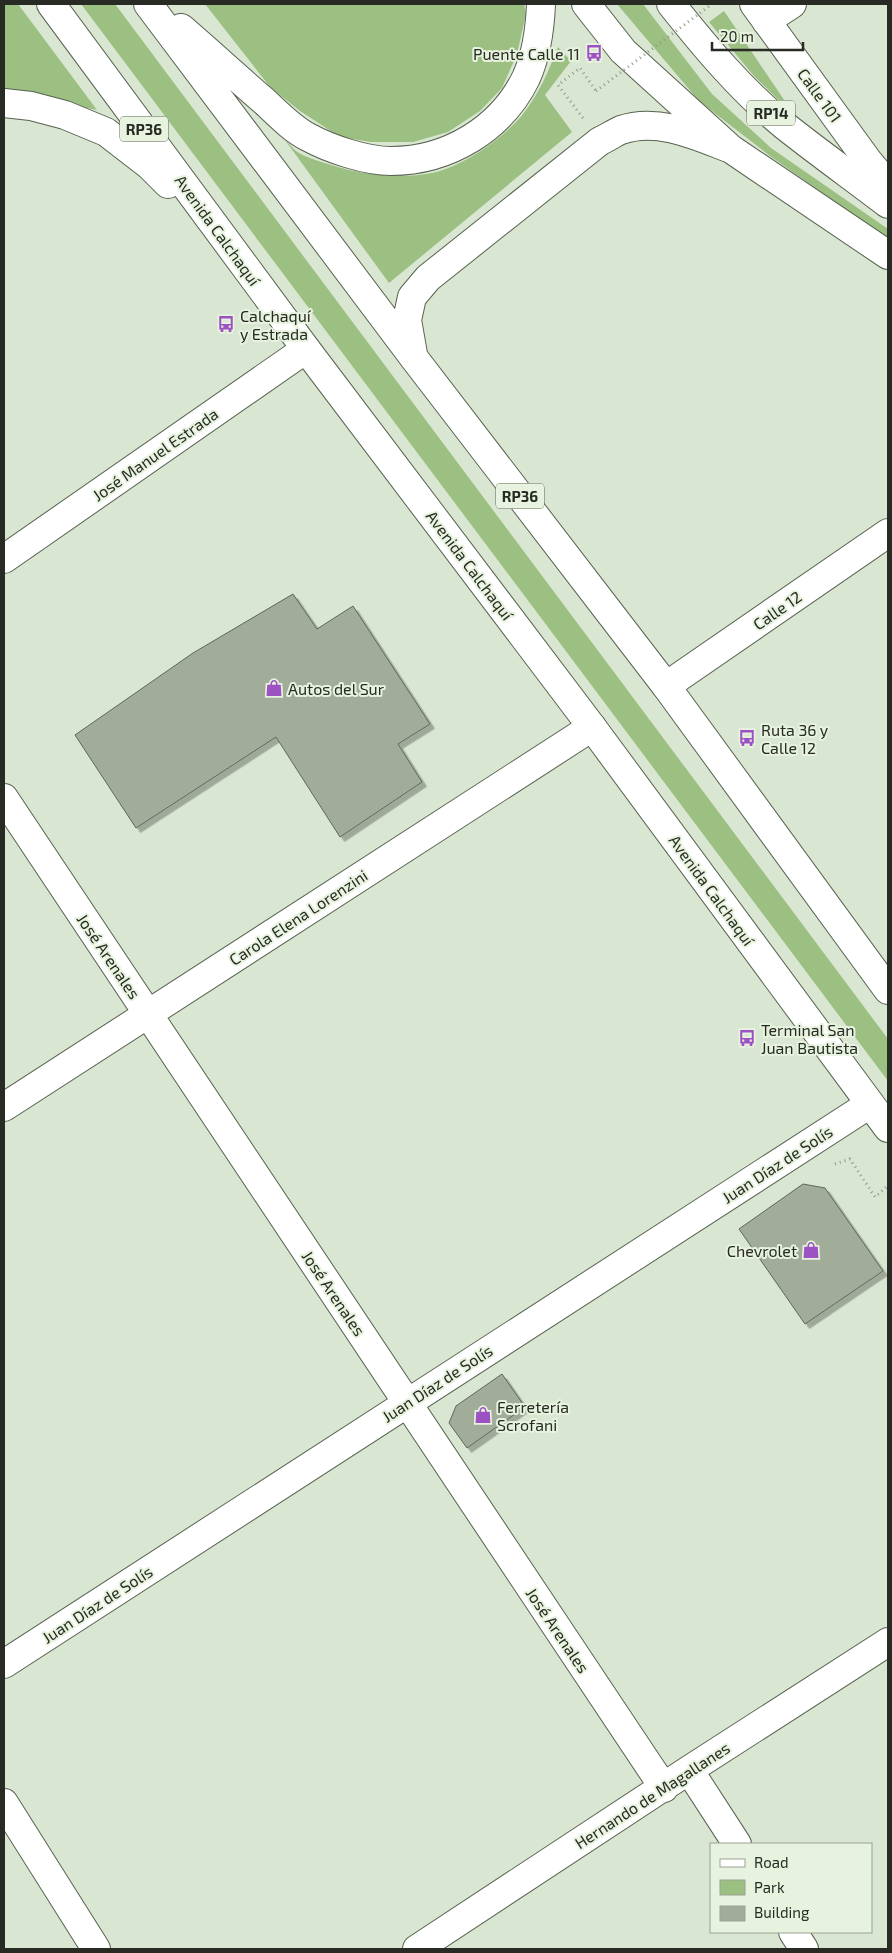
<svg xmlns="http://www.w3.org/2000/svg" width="892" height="1953" viewBox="0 0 892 1953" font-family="'Exo 2',sans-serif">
<defs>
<filter id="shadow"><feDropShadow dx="4.5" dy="4.5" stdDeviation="0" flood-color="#0004"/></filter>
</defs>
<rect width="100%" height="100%" fill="#d9e6d1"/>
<path fill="#9cbf82" d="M4 4H18L97 110 4 92Z
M81 4H115L888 1039V1081Z
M205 4H524L526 14 517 54 502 88 480 111 448 132 413 142H371L340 137 300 111 270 87Z
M617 4H643L712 94 771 148 888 229V239L770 156 699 101Z
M724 11 795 116 754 76 709 22Z
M558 47 571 61 545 95 572 132 389 283 285 140C289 143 292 148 296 151 307 159 335 166 349 170 376 176 405 178 432 173 462 167 504 138 523 114 539 94 549 70 558 47Z"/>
<path fill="#a1ad99" stroke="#5d6856" filter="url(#shadow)" d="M293 594 317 629 353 606 430 724 398 744 422 782 340 837 276 737 136 828 75 735 193 653Z
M803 1184 825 1188 883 1271 805 1324 739 1229Z
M502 1374 525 1407 467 1448 449 1423 456 1406Z"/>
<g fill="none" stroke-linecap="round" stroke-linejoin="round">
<g stroke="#576250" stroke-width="30">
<path id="minor" d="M754 4 868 161 888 185
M766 21 792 4
M4 559 306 349
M666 686 888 533
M4 798 664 1788
M4 1107 592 727
M4 1664 870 1104
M689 1770 737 1844
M4 1803 96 1949
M793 1932 804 1949
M417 1949 689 1770 888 1642"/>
</g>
<g stroke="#576250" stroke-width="30">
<path id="major" d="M51 4 306 349 592 727 888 1128
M148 4 414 358 666 686 888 990
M586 4 623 51 731 149 888 255
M671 4C705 47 742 91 785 126 819 153 854 178 888 204
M181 28C209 52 236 77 264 101 277 113 292 129 308 137 330 149 366 161 391 161 448 161 501 129 526 78 537 54 540 29 541 4
M4 103 31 106 65 115 106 132 150 166 168 184
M413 354 407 320 412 297 428 278 600 141C607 138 614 133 621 130 658 117 697 136 731 149"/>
</g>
<path stroke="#909a8a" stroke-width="3" stroke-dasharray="1 4" stroke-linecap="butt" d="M583 118 558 85 580 68 596 91
M835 1164 850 1159 875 1197 888 1186"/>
<use href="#minor" stroke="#fff" stroke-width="28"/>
<use href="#major" stroke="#fff" stroke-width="28"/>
<path stroke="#909a8a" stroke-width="3" stroke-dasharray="1 4" stroke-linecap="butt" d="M596 91 712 4"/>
</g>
<defs>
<g id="bus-bare" transform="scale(1.35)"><path d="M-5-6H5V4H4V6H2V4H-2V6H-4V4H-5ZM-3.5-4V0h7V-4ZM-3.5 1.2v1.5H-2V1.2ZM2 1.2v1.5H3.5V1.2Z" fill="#9d52c4" stroke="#e7f3de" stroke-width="2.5" paint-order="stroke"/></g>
<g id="shop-bare" transform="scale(1.35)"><path d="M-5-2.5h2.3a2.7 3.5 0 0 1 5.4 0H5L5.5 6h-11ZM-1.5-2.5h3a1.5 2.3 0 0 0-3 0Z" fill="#9d52c4" stroke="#e7f3de" stroke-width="2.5" paint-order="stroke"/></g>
</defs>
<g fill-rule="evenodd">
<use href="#bus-bare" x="594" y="53"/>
<use href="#bus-bare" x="226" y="324"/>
<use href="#shop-bare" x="274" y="688"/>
<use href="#bus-bare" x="747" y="738"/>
<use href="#bus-bare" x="747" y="1038"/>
<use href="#shop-bare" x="811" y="1250"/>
<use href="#shop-bare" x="483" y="1415"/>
</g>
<g text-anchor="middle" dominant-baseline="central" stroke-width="4" stroke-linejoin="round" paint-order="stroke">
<g fill="#e7f3de" stroke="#61675b" stroke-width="1">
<rect x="747" y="100.5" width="48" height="25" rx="4"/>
<rect x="120" y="116.5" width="48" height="25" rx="4"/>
<rect x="496" y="483.5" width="48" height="25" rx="4"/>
</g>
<g font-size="15" font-weight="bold" fill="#272b23">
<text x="771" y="113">RP14</text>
<text x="144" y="129">RP36</text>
<text x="520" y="496">RP36</text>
</g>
<g font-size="16" fill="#272b23" stroke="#e7f3de" text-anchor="start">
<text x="580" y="53" text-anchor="end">Puente Calle 11</text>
<text x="240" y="315">Calchaquí<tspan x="240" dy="18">y Estrada</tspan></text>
<text x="288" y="688">Autos del Sur</text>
<text x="761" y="729">Ruta 36 y<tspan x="761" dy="18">Calle 12</tspan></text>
<text x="761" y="1029">Terminal San<tspan x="761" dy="18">Juan Bautista</tspan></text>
<text x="797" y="1250" text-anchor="end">Chevrolet</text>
<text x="497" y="1406">Ferretería<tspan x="497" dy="18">Scrofani</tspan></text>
</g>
<g font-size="16" fill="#272b23" stroke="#e7f3de">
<text transform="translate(820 95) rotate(54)">Calle 101</text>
<text transform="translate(218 230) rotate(54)">Avenida Calchaquí</text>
<text transform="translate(155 454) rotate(-35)">José Manuel Estrada</text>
<text transform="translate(470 565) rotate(53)">Avenida Calchaquí</text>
<text transform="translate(777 610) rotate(-35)">Calle 12</text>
<text transform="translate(712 890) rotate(54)">Avenida Calchaquí</text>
<text transform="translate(298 917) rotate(-33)">Carola Elena Lorenzini</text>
<text transform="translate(109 956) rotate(56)">José Arenales</text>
<text transform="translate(777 1164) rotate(-33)">Juan Díaz de Solís</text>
<text transform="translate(334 1293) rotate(56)">José Arenales</text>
<text transform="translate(437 1383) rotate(-33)">Juan Díaz de Solís</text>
<text transform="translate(97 1604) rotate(-33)">Juan Díaz de Solís</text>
<text transform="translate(558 1630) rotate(56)">José Arenales</text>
<text transform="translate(652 1795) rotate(-33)">Hernando de Magallanes</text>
</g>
</g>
<rect width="892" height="1953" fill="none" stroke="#272b23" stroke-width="10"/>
<rect x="710" y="1843" width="162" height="90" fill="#e7f3de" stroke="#9aa393"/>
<rect x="720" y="1859" width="25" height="8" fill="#ffffff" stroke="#9aa393"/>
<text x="754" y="1868" font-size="15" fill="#272b23">Road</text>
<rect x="720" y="1880" width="25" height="15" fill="#9cbf82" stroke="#9aa393"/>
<text x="754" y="1893" font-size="15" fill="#272b23">Park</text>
<rect x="720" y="1906" width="25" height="15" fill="#a1ad99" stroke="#9aa393"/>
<text x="754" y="1918" font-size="15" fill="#272b23">Building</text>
<path d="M712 42v8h91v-8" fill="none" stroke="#272b23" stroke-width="2.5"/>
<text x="720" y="42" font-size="15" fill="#272b23" stroke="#e7f3de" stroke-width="4" paint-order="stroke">20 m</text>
</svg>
